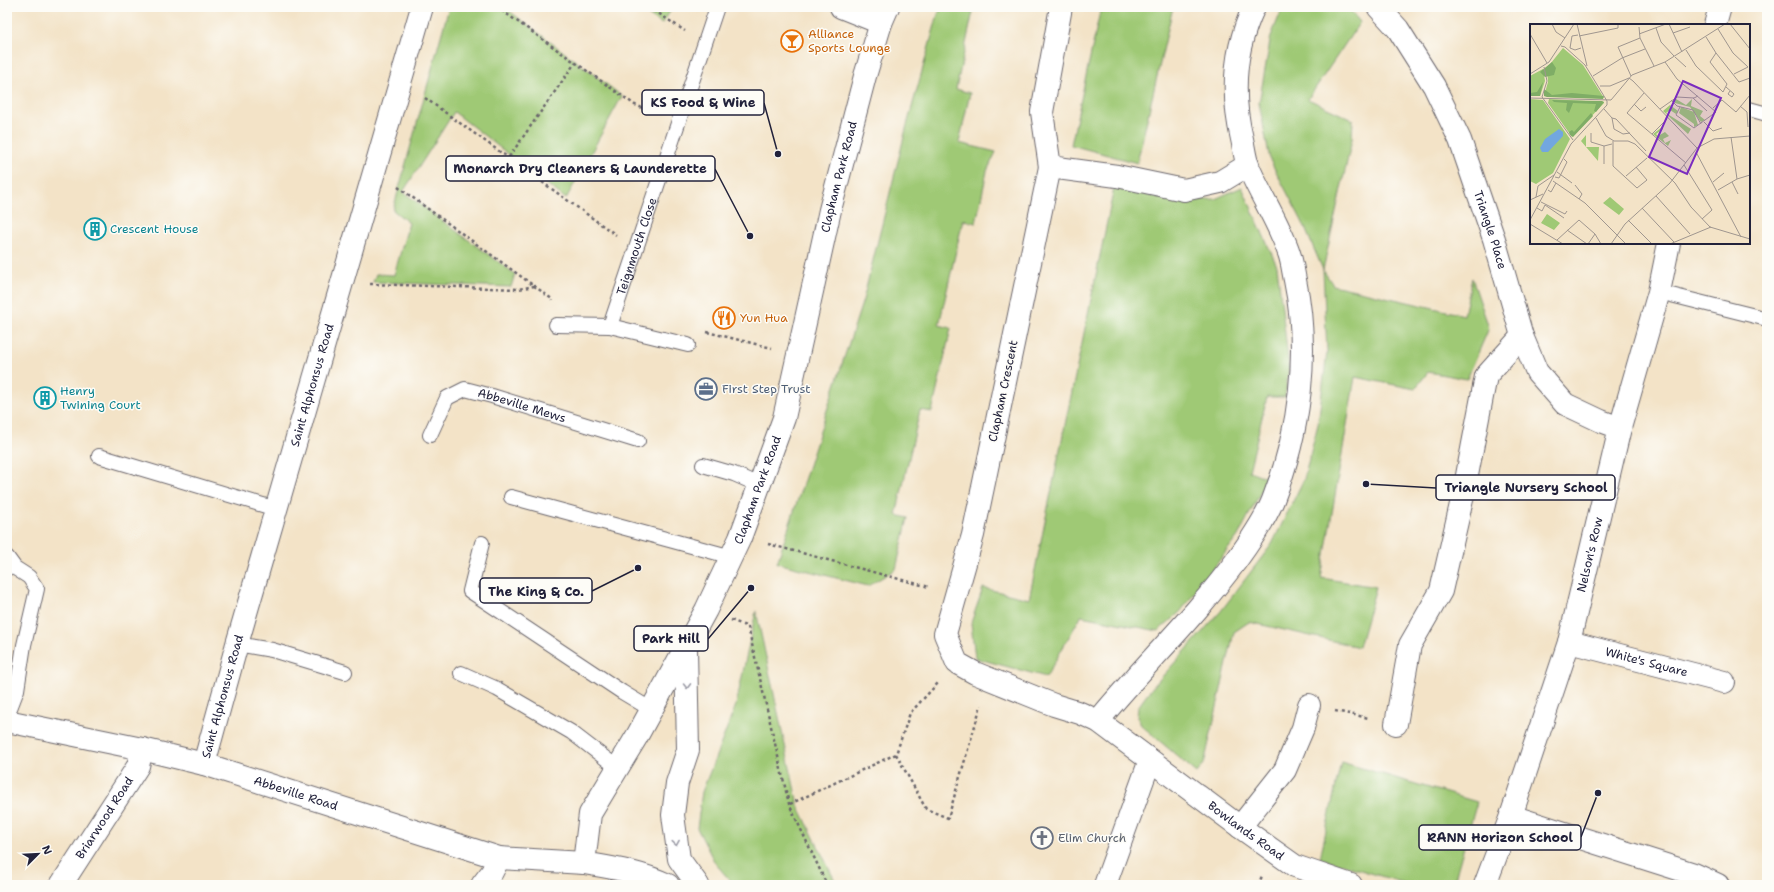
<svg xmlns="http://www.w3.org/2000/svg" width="1774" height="892" viewBox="0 0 1774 892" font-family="'Shantell Sans',sans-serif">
<rect width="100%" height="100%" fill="#fdfcf7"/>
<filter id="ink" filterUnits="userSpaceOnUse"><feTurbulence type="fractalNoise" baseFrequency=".025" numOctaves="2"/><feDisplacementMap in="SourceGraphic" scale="8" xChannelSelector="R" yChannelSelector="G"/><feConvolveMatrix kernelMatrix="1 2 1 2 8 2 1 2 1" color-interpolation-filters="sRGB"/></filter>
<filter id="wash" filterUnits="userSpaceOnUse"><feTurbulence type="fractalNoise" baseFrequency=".012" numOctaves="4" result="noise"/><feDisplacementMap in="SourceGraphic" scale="16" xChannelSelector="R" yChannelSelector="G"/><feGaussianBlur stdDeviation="0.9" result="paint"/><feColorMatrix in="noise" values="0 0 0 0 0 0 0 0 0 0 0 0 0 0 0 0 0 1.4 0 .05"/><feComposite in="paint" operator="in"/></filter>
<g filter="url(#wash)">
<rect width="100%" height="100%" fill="#f3e3c7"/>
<path fill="#9fc975" stroke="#607658" d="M449 7H504L622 96 566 199 454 112 403 192 515 274 511 287 373 282 376 274 394 275 409 223 393 210Z
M635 7H673L662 24Z
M942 7H974L956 89 970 93 959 143 996 152 987 171 976 223 963 220 939 325 951 328 932 412 920 410 896 515 908 518 896 569 868 586 777 563 863 300 907 125 938 14Z
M1101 7H1173L1137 163 1071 145Z
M1283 7H1347L1360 22 1308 99 1353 120 1352 139 1323 270 1333 285 1464 315 1472 278 1489 328 1467 379 1428 372 1415 389 1355 377 1321 578 1376 587 1359 647 1249 622 1234 632 1204 764 1197 773 1141 725 1137 717 1138 707 1151 689 1221 611 1272 544 1304 479 1318 424 1327 352 1323 270 1302 221 1270 160 1259 103 1271 36Z
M1242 187 1277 266 1289 367 1285 397H1267L1249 471 1268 478 1238 536 1180 612 1158 631 1081 616 1046 677 975 658 971 623 983 588 1029 599 1114 188 1178 201 1215 199Z
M756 611 798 805 837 885H734L715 863 697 828 702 792 736 705Z
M1341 762 1477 802 1453 885H1411L1320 858Z"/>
</g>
<g filter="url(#ink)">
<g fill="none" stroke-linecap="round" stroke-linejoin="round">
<g stroke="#6b666c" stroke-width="16">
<g id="service">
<path d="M1749 109 1767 114"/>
<path d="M1659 292 1767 319"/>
<path d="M556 325 610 326 688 345"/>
<path id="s1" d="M610 326 717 7"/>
<path id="s2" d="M430 435 447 398 465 389 492 396 638 441"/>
<path d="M99 456 276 509"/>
<path d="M703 465 734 474 759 485"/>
<path d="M511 497 732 557"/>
<path d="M482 543 470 591 622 692 652 710"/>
<path d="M7 557 15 568 29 577 37 589 24 645 17 690 7 716"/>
<path d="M237 644 272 650 345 672"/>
<path d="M461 673 497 689 571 732 618 768"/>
</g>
</g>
<g stroke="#6b666c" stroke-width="24">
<g id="minor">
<path d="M841 7 881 23"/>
<path id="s3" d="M1378 7 1398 29 1434 86 1460 140 1494 239 1522 336 1537 372 1565 404 1601 421 1620 428"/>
<path d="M1715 25 1720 7"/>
<path id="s4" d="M1248 165 1220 182 1184 190 1117 176 1050 167 973 535 945 634 957 663 975 673 1054 705 1080 713 1098 721 1240 827 1295 866 1351 885"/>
<path d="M1050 167 1042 112 1061 7"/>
<path id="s5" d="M1569 642 1724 682"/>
<path d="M1098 721C1143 666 1194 618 1236 561 1249 543 1265 520 1273 500 1300 431 1310 352 1295 280 1293 271 1292 261 1289 253 1279 223 1260 195 1248 166 1245 158 1244 148 1242 139 1231 93 1234 49 1254 7"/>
<path d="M1396 724 1410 645 1441 591 1464 491 1486 376 1522 336"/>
<path id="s6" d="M204 764 237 644 422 7"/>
<path d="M1511 816 1694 874 1718 885"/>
<path d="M1240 827 1285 770 1303 728 1309 705"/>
<path id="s7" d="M61 885 138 766 142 749"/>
<path d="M482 885 492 872 499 858"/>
<path d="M1105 885 1150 760"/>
<path id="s8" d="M1485 885 1511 816 1569 642 1620 428 1659 292 1669 243"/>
</g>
</g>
<g stroke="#6b666c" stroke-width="24">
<g id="tertiary">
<path id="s9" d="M7 721 142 749 204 764 499 858 584 863"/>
</g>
</g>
<g stroke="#6b666c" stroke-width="24">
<g id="primary">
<path d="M686 649 688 750 677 783 673 815 679 859 698 885"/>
<path id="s10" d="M668 885C641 872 613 868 584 863L590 814 637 736 706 610 740 538 784 418 830 210 865 76 881 23 888 7"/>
</g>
</g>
<path stroke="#6b666c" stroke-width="2.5" stroke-dasharray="3 3" stroke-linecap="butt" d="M497 7 635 105 650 111 657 112
M649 7 685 31
M425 98 616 235
M509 157 575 63
M398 187 552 299V301
M370 284 518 289 535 286
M707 332 772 348
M768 544 929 587
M731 620 748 627 789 804 827 885
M1335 711 1369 718
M896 754 926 809 948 818 981 705
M790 804 896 754 910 713 939 682
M1258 885 1262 876"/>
<use href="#service" stroke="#fff" stroke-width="14"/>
<use href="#minor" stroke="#fff" stroke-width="22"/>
<use href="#tertiary" stroke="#fff" stroke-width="22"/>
<use href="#primary" stroke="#fff" stroke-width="22"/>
</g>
<defs><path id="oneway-chevron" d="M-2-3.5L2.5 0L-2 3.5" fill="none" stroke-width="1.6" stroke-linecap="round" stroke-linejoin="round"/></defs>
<g stroke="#9c9ca7">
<use href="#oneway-chevron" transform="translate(687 686) rotate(89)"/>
<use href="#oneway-chevron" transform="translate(676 843) rotate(81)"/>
</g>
</g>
<defs>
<g id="bar-ring" transform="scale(1.15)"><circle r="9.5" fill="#fdfcf7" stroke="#e8710a" stroke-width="1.5"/><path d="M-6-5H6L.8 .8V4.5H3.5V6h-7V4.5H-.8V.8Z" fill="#e8710a"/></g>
<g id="building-ring" transform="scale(1.15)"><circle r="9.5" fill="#fdfcf7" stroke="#0f9aa8" stroke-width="1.5"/><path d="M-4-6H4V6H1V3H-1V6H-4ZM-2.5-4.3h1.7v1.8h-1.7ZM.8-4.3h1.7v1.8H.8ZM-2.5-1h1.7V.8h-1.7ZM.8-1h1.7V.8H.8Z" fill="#0f9aa8"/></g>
<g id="restaurant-ring" transform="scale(1.15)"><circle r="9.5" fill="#fdfcf7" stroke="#e8710a" stroke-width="1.5"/><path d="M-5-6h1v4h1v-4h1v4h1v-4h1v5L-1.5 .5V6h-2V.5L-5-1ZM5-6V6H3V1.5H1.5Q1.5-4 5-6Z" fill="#e8710a"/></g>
<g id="office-ring" transform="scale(1.15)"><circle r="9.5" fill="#fdfcf7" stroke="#5c6f8a" stroke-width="1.5"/><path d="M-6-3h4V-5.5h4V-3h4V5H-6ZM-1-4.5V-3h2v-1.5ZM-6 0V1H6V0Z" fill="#5c6f8a"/></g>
<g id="church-ring" transform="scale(1.15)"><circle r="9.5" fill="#fdfcf7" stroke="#6b7280" stroke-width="1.5"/><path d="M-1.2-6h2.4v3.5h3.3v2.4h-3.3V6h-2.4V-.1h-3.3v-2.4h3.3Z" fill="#6b7280"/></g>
</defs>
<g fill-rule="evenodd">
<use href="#bar-ring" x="792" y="41"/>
<use href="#building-ring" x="95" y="229"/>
<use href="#restaurant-ring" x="724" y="318"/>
<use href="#office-ring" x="706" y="389"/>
<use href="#building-ring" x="45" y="398"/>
<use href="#church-ring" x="1042" y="838"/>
</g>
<g text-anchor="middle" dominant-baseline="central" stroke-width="3" stroke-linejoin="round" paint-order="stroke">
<g font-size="12" fill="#c56008" stroke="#fdfcf7" text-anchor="start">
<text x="808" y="34">Alliance<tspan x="808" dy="14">Sports Lounge</tspan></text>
<text x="740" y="318">Yun Hua</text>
</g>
<g font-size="12" fill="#22223b" stroke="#fdfcf7">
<text stroke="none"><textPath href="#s10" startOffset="826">Clapham Park Road</textPath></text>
<text stroke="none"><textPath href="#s3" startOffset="252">Triangle Place</textPath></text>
<text stroke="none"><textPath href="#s1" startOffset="84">Teignmouth Close</textPath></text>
<text stroke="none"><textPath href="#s6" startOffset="394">Saint Alphonsus Road</textPath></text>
<text transform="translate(1003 391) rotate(-78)">Clapham Crescent</text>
<text stroke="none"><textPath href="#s2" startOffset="120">Abbeville Mews</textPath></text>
<text stroke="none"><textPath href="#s10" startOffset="502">Clapham Park Road</textPath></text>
<text stroke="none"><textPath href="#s8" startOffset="347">Nelson's Row</textPath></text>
<text stroke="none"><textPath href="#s5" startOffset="80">White's Square</textPath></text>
<text stroke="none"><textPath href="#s6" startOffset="70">Saint Alphonsus Road</textPath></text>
<text stroke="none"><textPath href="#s9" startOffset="298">Abbeville Road</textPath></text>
<text stroke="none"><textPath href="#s7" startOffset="80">Briarwood Road</textPath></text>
<text stroke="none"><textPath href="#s4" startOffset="1053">Bowlands Road</textPath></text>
</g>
<g font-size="12" fill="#0d838f" stroke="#fdfcf7" text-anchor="start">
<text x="110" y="229">Crescent House</text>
<text x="60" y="391">Henry<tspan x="60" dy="14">Twining Court</tspan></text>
</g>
<g font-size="12" fill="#4e5e75" stroke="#fdfcf7" text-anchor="start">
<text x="722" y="389">First Step Trust</text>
</g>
<g font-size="12" fill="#5b616d" stroke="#fdfcf7" text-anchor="start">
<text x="1058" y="838">Elim Church</text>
</g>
</g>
<g transform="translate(1530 24)">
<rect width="220" height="220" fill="#f3e3c7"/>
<path d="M33 24 53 41 74 74 14 72 18 58 17 44ZM13 45 15 57 10 72H0V52ZM0 75 13 76 40 115 23 149 6 160 0 157ZM19 75 74 78V79L42 113 18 79ZM146 75 156 81 162 75 161 82 173 87 170 92 175 96 171 98 160 83 145 79 143 76ZM140 81 148 87 146 90 140 86 136 89 161 105 158 110 133 87ZM151 83 164 88 168 101 164 103V100L149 89ZM132 103 133 105 126 110 128 112 135 108 139 112 133 115 135 119 141 116 138 122 123 110ZM56 111V123H69L68 137 51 117ZM80 173 94 185 89 191 73 179ZM17 190 30 199 24 206 11 199Z" fill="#9fc975"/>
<path d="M22 38 26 44 24 51 15 53 10 48ZM13 58 10 72H0V69L7 68ZM14 65 22 71 42 69 74 72 73 75 17 73 14 72ZM22 76 72 77 74 78 66 88 64 87 66 80 43 79 39 89 36 86 37 79 24 78ZM61 89 63 92 43 113 40 111 39 108 42 106 44 108Z" fill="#7fad66"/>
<path d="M29 105 33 108V112L18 128H12L10 124 15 115Z" fill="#72a7df"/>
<path fill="none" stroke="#9f968f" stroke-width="1" d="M22 0 26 8 35 14M47 0 57 42M139 0 152 28M200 0 220 25M109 3 110 14 124 42M126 4 131 18 144 32M188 5 203 29 218 43 204 50M143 9 160 3M0 10 17 39M109 10 136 0M48 11 42 12 40 24 45 26 51 24M49 12 88 4V0M176 13 186 29 209 58 220 54M31 22 35 23 55 41 77 77M156 26 166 42 193 68 197 60 180 38 186 29M145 33 156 43M135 38 147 55 186 88 164 104 146 91 150 83M14 43 17 57 12 73 43 116M0 50 19 38 44 0M63 52 92 34 115 25M101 52 88 23 110 14M70 62H80L99 54 103 57 167 124 184 115 220 112M196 63 204 70 202 73 198 70 200 67M114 69 97 89 156 139M0 74 81 76 102 51 135 38 195 0M163 74 177 87M141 76 147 82 163 86 171 100M104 80 111 87 116 83M210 82 217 88 218 103M183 84 192 76 206 88 220 71M74 85 82 94 84 105 93 110 100 109M130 85 147 73 164 74 168 72M66 94 76 112 84 117H98L105 120 145 159 161 183 180 203 220 215M82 94 86 95 116 127M174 98 183 107 192 104M61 109V118L74 122M122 110 137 95M201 113 207 155M83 117V142L107 164 117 156 106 143M166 128 211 213M74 140V122L82 120M154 141 182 186 172 195M27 148 42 159M96 152 117 134M25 153 29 154 37 138 34 135M23 157 55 179 96 220M183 158 194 149M202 158 208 170M45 161 52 170 49 175M18 166 21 168 26 159M188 166 207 155 220 151M126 172 160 210M6 173 8 162 24 151M0 176 13 170M11 178 35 190 37 187M7 184 12 187 15 181 34 194M112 184 144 218M0 196 41 120 77 81V77M98 196 122 220M0 200 33 220M37 206 57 220M27 216 49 196 65 210 71 220M58 220 65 210M81 220 95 200 140 159 167 124M140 220 181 203"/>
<path fill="#7b2cbf" fill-opacity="0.15" stroke="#7b2cbf" stroke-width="2" d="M153 57 191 74 157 150 119 133Z"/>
<rect width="220" height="220" fill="none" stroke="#22223b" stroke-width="2"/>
</g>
<path fill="none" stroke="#22223b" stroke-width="1.5" d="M778 154L764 103M750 236L715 169M1366 484L1436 488M638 568L592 591M751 588L708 639M1598 793L1581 837"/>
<g fill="#22223b" stroke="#fdfcf7" stroke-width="1.5">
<circle cx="778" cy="154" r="4"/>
<circle cx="750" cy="236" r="4"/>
<circle cx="1366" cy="484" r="4"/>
<circle cx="638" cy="568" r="4"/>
<circle cx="751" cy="588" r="4"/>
<circle cx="1598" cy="793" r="4"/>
</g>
<g fill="#fdfcf7" stroke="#22223b" stroke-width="1.5">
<rect x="642" y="90" width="122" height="25" rx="4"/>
<rect x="446" y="156" width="269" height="25" rx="4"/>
<rect x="1436" y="475" width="179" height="25" rx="4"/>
<rect x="480" y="578" width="112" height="25" rx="4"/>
<rect x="634" y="626" width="74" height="25" rx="4"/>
<rect x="1419" y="825" width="162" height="25" rx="4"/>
</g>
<g font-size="13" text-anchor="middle" font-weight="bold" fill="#22223b">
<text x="703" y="107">KS Food &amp; Wine</text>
<text x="580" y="173">Monarch Dry Cleaners &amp; Launderette</text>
<text x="1526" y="492">Triangle Nursery School</text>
<text x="536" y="596">The King &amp; Co.</text>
<text x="671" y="643">Park Hill</text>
<text x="1500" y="842">RANN Horizon School</text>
</g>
<rect width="1774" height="892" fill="none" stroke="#fdfcf7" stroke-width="24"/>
<g transform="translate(38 854) rotate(66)" stroke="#fdfcf7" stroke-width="3" paint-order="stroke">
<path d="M0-3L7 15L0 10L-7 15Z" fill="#22223b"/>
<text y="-6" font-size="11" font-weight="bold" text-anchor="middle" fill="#22223b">N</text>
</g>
</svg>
